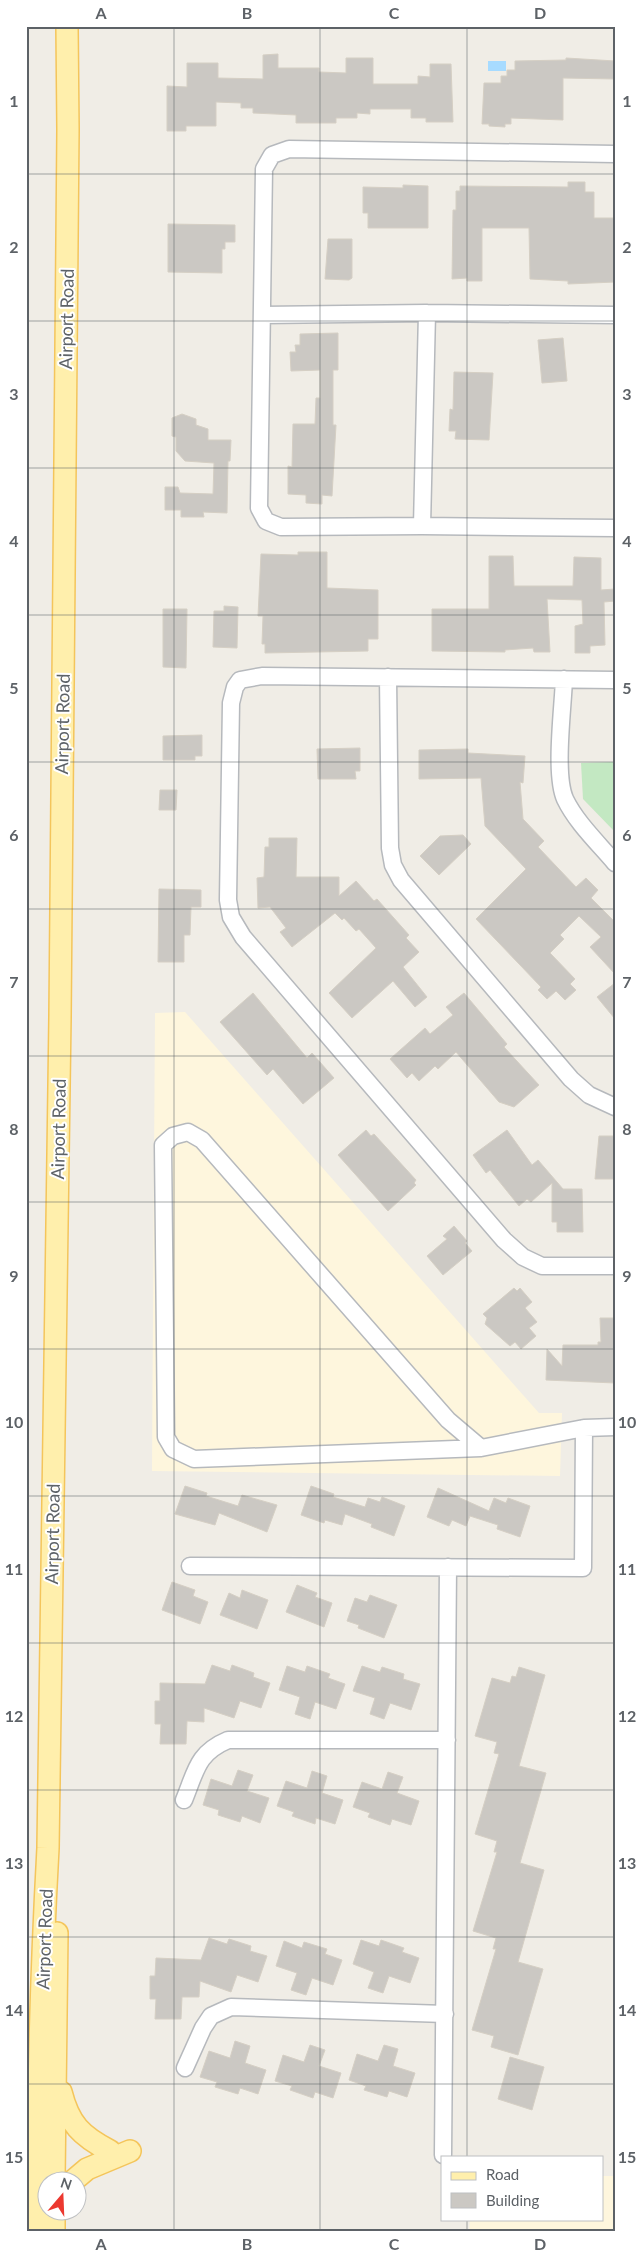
<svg xmlns="http://www.w3.org/2000/svg" width="641" height="2258" viewBox="0 0 641 2258" font-family="Lato,sans-serif">
<rect width="100%" height="100%" fill="#f0ede6"/>
<path fill="#fef6dd" d="M185 1012 539 1413H562L560 1476 152 1471 155 1013Z
M602 2176H615V2232H469L470 2219H602Z"/>
<path fill="#c3e8c2" d="M615 762V832L583 799 581 763Z"/>
<path fill="#a7dbff" d="M488 61H506V71H488Z"/>
<path fill="#cbc8c3" stroke="#d5cfc4" d="M278 54V68H319V72L346 73V58H373V84H418V76L430 77V64H451L453 122H426V118H411V109H370V114L357 113V118H336V123H296V115L253 113V108H241V103L216 102V126H186V131H167V86L187 87V63H218V78L263 79V55Z
M566 58 615 61V79L563 78V120L511 118V124H505V127L489 126V124H482L484 83H501V76H507V70H515V61L566 60Z
M568 182H585V192H594V218H615V282L568 284V281L530 279 529 228H482V281H467V278L452 279 453 210H456V191H460V186L568 187Z
M403 185 428 186V228H368V213H363V187L403 188Z
M168 224 235 225V242H225V249H222V273L168 272Z
M328 239H352V278L349 280 325 279Z
M338 333V370H333V425H336L332 496 322 495V504L306 503V495L288 494V466L292 467 293 424H315L316 398H320V370L291 371 290 352H296L295 345H300V334Z
M563 338 567 381 542 383 538 340Z
M454 372 493 373 489 440 455 439 456 431H449L450 409 453 410Z
M182 414 196 419V425L208 429V440H231L230 461H228L227 513 203 512 204 517H181V510H165V487H178L180 493 213 494 214 463 185 461 176 451V437L172 436V418Z
M298 552H327V588L378 590V639H368V651L265 653V644H262L263 616H258L261 554 298 555Z
M489 556H513L514 586H573L574 557 601 558V590L615 589V601L604 602 605 645 590 646V653H575V626L583 624 582 600 547 599 550 652H534L533 648 505 650V652L432 651V609H489Z
M224 606 238 607 237 648 213 647 214 611H224Z
M163 609H187L186 668 163 667Z
M202 735V756H195V760H163V736Z
M360 748V771H355L356 779H318L317 749Z
M468 749V753L525 756 523 783 520 782 523 819 544 841 538 847 576 887 586 878 598 890 591 898 615 922V974L590 947 601 937 579 916 560 935 564 939 550 953 575 979 570 984 576 990 565 1000 556 991 547 999 538 990 541 987 476 919 526 869 485 826 481 778 419 779V750Z
M160 790H177L176 810H159Z
M463 835 471 844 439 875 420 856 440 836Z
M269 838H297L296 877H339V896L356 881 374 901 377 899 409 935 406 938 419 952 403 967 427 997 415 1007 393 981 352 1018 329 993 376 948 359 929 356 931 344 918 342 920 335 913 292 947 280 932 286 928 270 907 258 908 257 878 264 877 265 847H269Z
M159 889 201 890V907H191L190 935H184V962H158Z
M615 983V1019L597 997Z
M253 993 307 1058 312 1053 334 1078 303 1104 273 1069 267 1075 220 1022Z
M464 993 507 1044 504 1047 539 1085 514 1107 499 1102 456 1052 438 1069 435 1066 419 1081 412 1073 407 1078 390 1059 425 1028 430 1034 453 1015 446 1007Z
M366 1130 371 1136 374 1134 416 1180 414 1183 416 1185 388 1211 338 1155Z
M507 1130 532 1165 538 1160 563 1189H582L583 1232H557V1222H552V1183L531 1202 527 1199 519 1206 490 1170 486 1173 473 1155Z
M599 1136H615V1179H595Z
M454 1226 467 1241 465 1243 472 1251 443 1275 427 1256 447 1239 443 1236Z
M514 1288 517 1291 520 1288 532 1302 525 1308 537 1322 529 1328 536 1336 521 1349 515 1342 510 1346 485 1324 487 1318 483 1314Z
M600 1318H615V1383L546 1380 547 1349 562 1366 563 1345H598V1342H601Z
M185 1486 207 1493 206 1496 238 1506 242 1495 277 1505 267 1532 219 1513 215 1525 175 1514Z
M311 1486 334 1494 333 1497 365 1507 368 1498 380 1502 382 1497 405 1506 394 1536 371 1527 372 1524 345 1514 342 1525 325 1520 324 1523 301 1515Z
M438 1488 489 1511 494 1498 506 1503 508 1498 530 1506 520 1537 497 1529 498 1525 470 1516 466 1526 452 1520 449 1526 427 1517Z
M172 1582 195 1590 193 1596 208 1602 200 1624 162 1610Z
M297 1585 317 1593 315 1597 332 1603 324 1627 286 1612Z
M242 1590 268 1600 257 1629 220 1615 229 1593 240 1598Z
M370 1595 397 1605 384 1638 358 1628 359 1625 347 1621 355 1598 367 1602Z
M212 1665 230 1671 232 1665 254 1673 253 1677 270 1683 261 1708 240 1701 234 1718 204 1708V1722L187 1721 186 1744H160L161 1724H155V1701H160V1683L205 1684Z
M287 1666 305 1672 307 1666 330 1674 328 1678 345 1684 336 1709 315 1702 310 1719 295 1714 300 1697 279 1690Z
M362 1666 380 1672 382 1667 404 1674 403 1679 420 1684 411 1710 390 1703 384 1719 370 1714 375 1698 353 1691Z
M519 1667 545 1675 519 1766 546 1773 520 1863 544 1870 518 1962 543 1969 518 2055 491 2047 494 2036 472 2030 496 1949H493L496 1938 473 1931 497 1852H494L497 1841 475 1834 499 1754 494 1753 497 1742 475 1736 492 1678 510 1683 512 1676 516 1677Z
M238 1770 253 1775 247 1791 269 1798 260 1823 242 1816 240 1822 218 1815 219 1810 203 1805 211 1779 232 1786Z
M312 1771 327 1776 322 1793 343 1800 335 1824 316 1818 315 1824 292 1816 294 1812 277 1806 286 1781 307 1788Z
M388 1772 403 1777 397 1793 419 1801 411 1825 392 1819 390 1825 368 1817 370 1813 353 1807 362 1782 382 1789Z
M209 1938 227 1944 229 1939 251 1946 250 1951 267 1956 258 1982 237 1975 231 1992 200 1981 199 1997H182L181 2019H155L156 1999H150V1976H155L156 1958 201 1960Z
M361 1940 379 1946 381 1940 404 1948 402 1952 419 1958 410 1983 389 1976 383 1993 368 1988 374 1972 353 1964Z
M284 1941 302 1948 304 1942 327 1949 325 1954 342 1960 333 1985 312 1978 306 1995 291 1990 297 1973 276 1966Z
M235 2041 250 2046 245 2063 266 2070 258 2094 240 2088 238 2094 215 2087 217 2082 200 2077 209 2051 230 2058Z
M310 2045 325 2050 319 2066 341 2073 333 2098 315 2092 313 2098 290 2090 292 2086 275 2081 283 2055 304 2062Z
M384 2045 398 2049 393 2066 415 2073 407 2097 389 2091 387 2097 364 2090 366 2086 349 2080 357 2054 378 2061Z
M510 2057 544 2067 532 2110 498 2099Z"/>
<g fill="none" stroke-linecap="round" stroke-linejoin="round">
<g stroke="#b6b9bd" stroke-width="19">
<path id="minor" d="M615 154 289 149 272 155 264 169 259 508 266 521 281 527 422 526 615 528
M263 315 427 313 615 315
M422 526 427 313
M388 677 390 848 393 865 401 880 571 1079 589 1095 615 1107
M564 679C563 708 554 774 565 799 576 822 598 843 615 863
M615 680 262 676 240 680 235 687 231 703 228 900 231 917 243 937 504 1240 523 1257 542 1266H615
M481 1448 194 1459 173 1449 166 1437 163 1145 173 1136 188 1132 202 1140 448 1420 481 1448 584 1428 615 1427
M190 1566 583 1568 584 1428
M184 1800C196 1771 197 1753 228 1740H447
M185 2068 203 2028 211 2016 231 2007 445 2014
M443 2155 448 1567"/>
</g>
<g stroke="#f4c55b" stroke-width="24">
<path id="major" d="M61 2092C69 2124 81 2136 110 2151
M54 2180 57 1933
M74 2180 87 2169 130 2151
M39 2232C37 2104 41 1976 48 1848L60 1017 68 130 67 26
M54 2232V2210"/>
</g>
<use href="#minor" stroke="#fff" stroke-width="16"/>
<use href="#major" stroke="#ffefac" stroke-width="21"/>
</g>
<path fill="none" stroke="#5d6267" stroke-width="1" stroke-opacity="0.55" d="M174 26V2232M320 26V2232M467 26V2157M26 174H615M26 321H615M26 468H615M26 615H615M26 762H615M26 909H615M26 1056H615M26 1202H615M26 1349H615M26 1496H615M26 1643H615M26 1790H615M26 1937H615M26 2084H615M467 2219V2232"/>
<g text-anchor="middle" dominant-baseline="central" stroke-width="4" stroke-linejoin="round" paint-order="stroke">
<g font-size="18" fill="#5d6267" stroke="#fff">
<text transform="translate(66 319) rotate(-89)">Airport Road</text>
<text transform="translate(62 724) rotate(-89)">Airport Road</text>
<text transform="translate(58 1129) rotate(-89)">Airport Road</text>
<text transform="translate(52 1534) rotate(-89)">Airport Road</text>
<text transform="translate(44 1939) rotate(-88)">Airport Road</text>
</g>
</g>
<rect width="641" height="2258" fill="none" stroke="#ffffff" stroke-width="55"/>
<rect x="441" y="2156" width="162" height="65" fill="#ffffff" stroke="#bec0c2"/>
<rect x="451" y="2172" width="25" height="8" fill="#ffefac" stroke="#bec0c2"/>
<text x="486" y="2180" font-size="15" fill="#5d6267">Road</text>
<rect x="451" y="2193" width="25" height="15" fill="#cbc8c3" stroke="#bec0c2"/>
<text x="486" y="2206" font-size="15" fill="#5d6267">Building</text>
<g transform="translate(62 2196) rotate(19)"><circle r="24" fill="#ffffff" stroke="#bec0c2"/>
<path d="M0-4L9 19L0 12L-9 19Z" fill="#ec3930"/>
<text y="-8" font-size="14" font-weight="bold" text-anchor="middle" fill="#5d6267">N</text>
</g>
<rect x="28" y="28" width="586" height="2202" fill="none" stroke="#5d6267" stroke-width="2"/>
<g font-size="16" text-anchor="middle" font-weight="bold" fill="#5d6267">
<text x="101" y="19">A</text>
<text x="247" y="19">B</text>
<text x="394" y="19">C</text>
<text x="540" y="19">D</text>
<text x="14" y="107">1</text>
<text x="627" y="107">1</text>
<text x="14" y="253">2</text>
<text x="627" y="253">2</text>
<text x="14" y="400">3</text>
<text x="627" y="400">3</text>
<text x="14" y="547">4</text>
<text x="627" y="547">4</text>
<text x="14" y="694">5</text>
<text x="627" y="694">5</text>
<text x="14" y="841">6</text>
<text x="627" y="841">6</text>
<text x="14" y="988">7</text>
<text x="627" y="988">7</text>
<text x="14" y="1135">8</text>
<text x="627" y="1135">8</text>
<text x="14" y="1282">9</text>
<text x="627" y="1282">9</text>
<text x="14" y="1428">10</text>
<text x="627" y="1428">10</text>
<text x="14" y="1575">11</text>
<text x="627" y="1575">11</text>
<text x="14" y="1722">12</text>
<text x="627" y="1722">12</text>
<text x="14" y="1869">13</text>
<text x="627" y="1869">13</text>
<text x="14" y="2016">14</text>
<text x="627" y="2016">14</text>
<text x="14" y="2163">15</text>
<text x="627" y="2163">15</text>
<text x="101" y="2250">A</text>
<text x="247" y="2250">B</text>
<text x="394" y="2250">C</text>
<text x="540" y="2250">D</text>
</g>
</svg>
